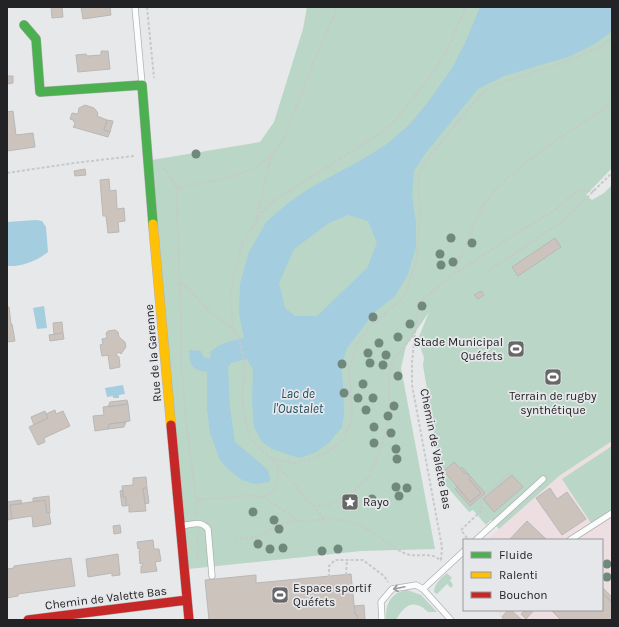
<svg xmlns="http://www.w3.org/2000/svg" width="619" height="627" viewBox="0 0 619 627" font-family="Karla,sans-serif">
<rect width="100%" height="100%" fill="#e7e8e9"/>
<path fill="#ecdee1" d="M612 441V602L602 593V540H487L559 476Z
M494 610H551L561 620H504Z"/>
<path fill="#b9d6c6" d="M307 7H612V168L586 195 592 200 604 193 612 185V441L559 476 499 529 491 520 486 525 473 510 469 512 442 481 423 365 424 358 418 339 429 312 406 346 401 368 435 549 361 551 188 569 152 160 260 142 274 122 303 29Z
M612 446V509L591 523 562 479Z
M447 573 452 578 450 580 453 585 451 588 447 584 437 594 434 592C434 584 441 578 447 573Z
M407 590 421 595 437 612H428C414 598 404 605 396 620H386C385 605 391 592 407 590Z"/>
<path fill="#a4cddf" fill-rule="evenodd" d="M480 7H612V31L596 43 571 56 504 76 478 89 425 154 414 171 412 194 416 224V247L408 274 395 296 375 312 347 348 341 366 343 385 344 414 342 427 329 443 316 452 300 458 272 449 262 442 254 427 252 402 253 370 247 359 231 363 228 367 230 408 235 442 268 470 270 478 269 482 255 484 242 480 229 470 220 460 210 433 207 409V372C191 370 190 365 189 350L201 351 203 357 210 359 211 351C223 342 231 341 244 338L239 313 240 284 249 252 267 221 288 203 310 188 363 159 387 144 411 123 428 102 452 68 465 43ZM348 215 368 221 377 243 367 268 317 316H295L285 308 279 283 294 249 329 223Z
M36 220 42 221 46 227 48 252C37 261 21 267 7 266V222Z
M44 306 47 328 37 329 33 308Z
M123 385 125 394 119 395V398H113V396L107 397 105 388Z"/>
<path fill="#ccc3bd" stroke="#b8b8b9" d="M51 7H62L63 17 52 18Z
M81 7H110L111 15 83 19Z
M101 51H108L110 69 78 72 76 55 86 54 87 56 101 55Z
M7 59V76H13V83L7 84Z
M85 105 94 108 98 113 97 116 107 120 104 130 110 132 108 137 73 127 75 124 73 120 70 119 72 113 78 114 79 108Z
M13 111 16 135 33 133 35 147 7 151V112Z
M107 120 113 121 110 132 104 130Z
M85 169 86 175 75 176 74 171Z
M109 179 110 191 116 190 117 209 124 208 125 221 118 222 119 232 108 233 106 216H103L100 180Z
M555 238 561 247 518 276 512 267Z
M481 291 484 295 478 299 474 295Z
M7 307H9L11 324H12L15 341 7 342Z
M62 322 63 333 54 334 53 323Z
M115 330 118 332 119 337 125 342 126 347 121 354 119 352 116 355 119 357 120 367 110 369 108 355 102 356 100 345 103 344 102 339 107 338 106 333 108 331Z
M63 333 64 339 50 341 49 335Z
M127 400 128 404 108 407 110 402Z
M128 404 130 421 109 424 108 429 95 431 93 416 104 415 103 407Z
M55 410 56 414 63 411 70 426 44 438 45 442 38 445 29 427 48 418 46 414Z
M45 411 48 418 34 425 31 417Z
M126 422 124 427 108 429 109 424Z
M454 462 465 474 466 473 471 477 469 479 481 493 470 502 444 471Z
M462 467 485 493 470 506 455 489 457 487 470 502 481 493 469 479 471 477 466 473 465 474 460 469Z
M512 475 523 487 494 512 483 499Z
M146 477 147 488H143L146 511 129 512V505L126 506V497H123L122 486 133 485V478Z
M143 488H147L149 503 145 504Z
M550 488 557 499 567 492 586 519 562 535 536 498Z
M123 490V497H126V506H122L120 491Z
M49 496 50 513H47L45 500 33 502V498Z
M21 500 22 504 10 505 12 519 8 520 7 502Z
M45 500 47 513H49L51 524 33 527 32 516 12 519 10 505Z
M527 521 547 540H509Z
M120 525 121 533 114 534 113 526Z
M153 540 154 549H159L161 561 155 562 157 571 141 573V566H143L142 563 140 564 139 551H140V548L138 549 137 542Z
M118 554 120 575 112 576V573L88 577 86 559Z
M71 558 75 586 18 594V596L7 598V569L14 568V566Z
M351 574 355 614 357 615 358 620H209L205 580 256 575V583Z
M602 587 612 597V602L602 593Z
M602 593 612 602V620H561L551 610H602Z
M364 605 365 620H358L357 615 355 614 354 606Z
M508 610H511L522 620H504L502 617Z
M525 610H534L526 619 521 614Z"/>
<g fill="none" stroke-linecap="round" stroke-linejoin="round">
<g stroke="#b1b2b3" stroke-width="7">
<path id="lane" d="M135 7 142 84
M182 526C192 524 201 520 208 529L212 576
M476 540 543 479
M570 540 612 513
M423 589 464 551
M382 620 381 602 392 589 416 585 423 589 451 620"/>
</g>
<g stroke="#b1b2b3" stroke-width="10">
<path id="fast" d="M24 25 36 39 40 92 142 85 153 224"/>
</g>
<g stroke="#b1b2b3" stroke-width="10">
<path id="slow" d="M153 224 171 425"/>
</g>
<g stroke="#b1b2b3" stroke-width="10">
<path id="jam" d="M171 425 189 620
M28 620 187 600"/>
</g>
<path stroke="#c8c9ca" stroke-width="2" stroke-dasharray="3 2" stroke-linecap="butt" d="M147 7 154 78
M466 7 444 56 423 86 402 112 381 133 273 201 264 210 243 240 235 271 230 298 234 330 239 338 244 360V375L242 395 245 420 250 437 258 447 272 459 295 463 313 458 327 452 344 440 352 416 349 370 357 344 368 329 384 314 400 301 405 294 417 258 420 209 418 189 420 173 427 159 481 94 494 85 530 73 577 57 602 46 612 40
M162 168 166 171 177 187V207L181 318V359L186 422 196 497 197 515
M7 173 74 163 134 156
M178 187C205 182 236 179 260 164 267 159 275 152 280 145 289 130 293 113 300 97 311 67 325 37 337 7
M257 218 271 155
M487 272 563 221 612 173
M454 273C457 262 463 253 467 242 473 229 477 215 485 203 516 161 572 133 612 102
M180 284C192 289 199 301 208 310 216 317 225 324 234 329
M273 460 325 520
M261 497C278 491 280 483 277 466
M197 500 252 495 267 499 298 521
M313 506 328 505 352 493 368 477 375 464 386 431 389 406V373L392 362 415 333
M198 531V559
M467 538 461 530 482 510 480 500 510 472
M235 539C243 538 252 539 259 536 265 534 269 529 275 526 291 520 331 518 348 521 354 522 360 525 365 528 379 535 390 546 404 553 416 559 431 550 441 561
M441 560 442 547 412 385V362L417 314 419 303 424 298 454 274 515 234 555 210 578 190 594 191
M346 575 347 559
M329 577V566L335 560H363L384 576 388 582"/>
<use href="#lane" stroke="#fbfcfc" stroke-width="5.5"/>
<use href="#fast" stroke="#4caf50" stroke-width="9"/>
<use href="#slow" stroke="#ffc107" stroke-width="9"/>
<use href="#jam" stroke="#c62828" stroke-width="9"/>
</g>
<g fill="#71887d">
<circle cx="196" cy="154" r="4.5"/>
<circle cx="451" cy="238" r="4.5"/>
<circle cx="472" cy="243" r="4.5"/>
<circle cx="440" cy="254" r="4.5"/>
<circle cx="453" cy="262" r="4.5"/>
<circle cx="441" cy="265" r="4.5"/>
<circle cx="422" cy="306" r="4.5"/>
<circle cx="373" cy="317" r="4.5"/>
<circle cx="410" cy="324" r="4.5"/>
<circle cx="398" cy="337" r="4.5"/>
<circle cx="379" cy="343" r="4.5"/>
<circle cx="368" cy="353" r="4.5"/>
<circle cx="386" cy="355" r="4.5"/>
<circle cx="370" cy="363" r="4.5"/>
<circle cx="342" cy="364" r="4.5"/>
<circle cx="383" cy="365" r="4.5"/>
<circle cx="398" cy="376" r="4.5"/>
<circle cx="363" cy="384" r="4.5"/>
<circle cx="344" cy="393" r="4.5"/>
<circle cx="358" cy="398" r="4.5"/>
<circle cx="373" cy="398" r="4.5"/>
<circle cx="394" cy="406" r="4.5"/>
<circle cx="366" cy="410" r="4.5"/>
<circle cx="388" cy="416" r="4.5"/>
<circle cx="374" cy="427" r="4.5"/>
<circle cx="391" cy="433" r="4.5"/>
<circle cx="374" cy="443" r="4.5"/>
<circle cx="396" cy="449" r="4.5"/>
<circle cx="397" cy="459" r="4.5"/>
<circle cx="396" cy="487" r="4.5"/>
<circle cx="407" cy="488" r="4.5"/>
<circle cx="399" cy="496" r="4.5"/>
<circle cx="372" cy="499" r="4.5"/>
<circle cx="253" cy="512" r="4.5"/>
<circle cx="274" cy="520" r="4.5"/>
<circle cx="279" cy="529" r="4.5"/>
<circle cx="258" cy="544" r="4.5"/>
<circle cx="283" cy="548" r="4.5"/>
<circle cx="270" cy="549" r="4.5"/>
<circle cx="338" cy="549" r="4.5"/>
<circle cx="322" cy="551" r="4.5"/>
<circle cx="607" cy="564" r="4.5"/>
<circle cx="607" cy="577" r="4.5"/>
</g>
<defs><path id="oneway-shaft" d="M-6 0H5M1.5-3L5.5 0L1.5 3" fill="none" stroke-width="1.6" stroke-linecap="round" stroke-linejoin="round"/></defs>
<use stroke="#9a9a9b" href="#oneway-shaft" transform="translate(399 588) rotate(168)"/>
<defs>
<g id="stadium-square" transform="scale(0.9)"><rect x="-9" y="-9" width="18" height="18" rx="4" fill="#68686a" stroke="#e6e7ea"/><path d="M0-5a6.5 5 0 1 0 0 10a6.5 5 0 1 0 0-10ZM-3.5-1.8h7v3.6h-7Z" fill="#fff"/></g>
<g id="sight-square" transform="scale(0.9)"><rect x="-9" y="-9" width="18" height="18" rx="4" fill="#68686a" stroke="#e6e7ea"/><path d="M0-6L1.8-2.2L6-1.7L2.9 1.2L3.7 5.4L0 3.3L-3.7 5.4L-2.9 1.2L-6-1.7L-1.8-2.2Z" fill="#fff"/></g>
</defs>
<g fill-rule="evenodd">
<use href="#stadium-square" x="516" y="349"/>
<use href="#stadium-square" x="553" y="377"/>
<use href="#sight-square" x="350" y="502"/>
<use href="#stadium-square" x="280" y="595"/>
</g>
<g text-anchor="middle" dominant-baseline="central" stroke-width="3.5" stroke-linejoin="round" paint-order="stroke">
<g font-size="12" fill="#232325" stroke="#e6e7ea" text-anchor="start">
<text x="503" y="342" text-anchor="end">Stade Municipal<tspan x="503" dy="14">Quéfets</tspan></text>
<text x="553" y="396" text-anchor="middle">Terrain de rugby<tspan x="553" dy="14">synthétique</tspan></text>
<text x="363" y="502">Rayo</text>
<text x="293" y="588">Espace sportif<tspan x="293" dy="14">Quéfets</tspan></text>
</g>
<g font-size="12" fill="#232325" stroke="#e6e7ea">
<text transform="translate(153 353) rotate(-95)">Rue de la Garenne</text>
<text transform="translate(436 449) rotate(79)">Chemin de Valette Bas</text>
<text transform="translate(106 598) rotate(-7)">Chemin de Valette Bas</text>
</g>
<g font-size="13" font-style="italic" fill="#205062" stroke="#e6e7ea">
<text x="298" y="393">Lac de<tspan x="298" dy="15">l'Oustalet</tspan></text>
</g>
</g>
<rect width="619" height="627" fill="none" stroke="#232325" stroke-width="16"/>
<rect x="463" y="539" width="140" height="72" fill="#e6e7ea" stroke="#98999b"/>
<rect x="471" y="552" width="20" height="6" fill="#4caf50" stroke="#98999b"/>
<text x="499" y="559" font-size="12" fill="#232325">Fluide</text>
<rect x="471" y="572" width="20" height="6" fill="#ffc107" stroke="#98999b"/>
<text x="499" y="579" font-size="12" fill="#232325">Ralenti</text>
<rect x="471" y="592" width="20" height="6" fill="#c62828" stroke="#98999b"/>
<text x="499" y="599" font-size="12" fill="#232325">Bouchon</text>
</svg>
